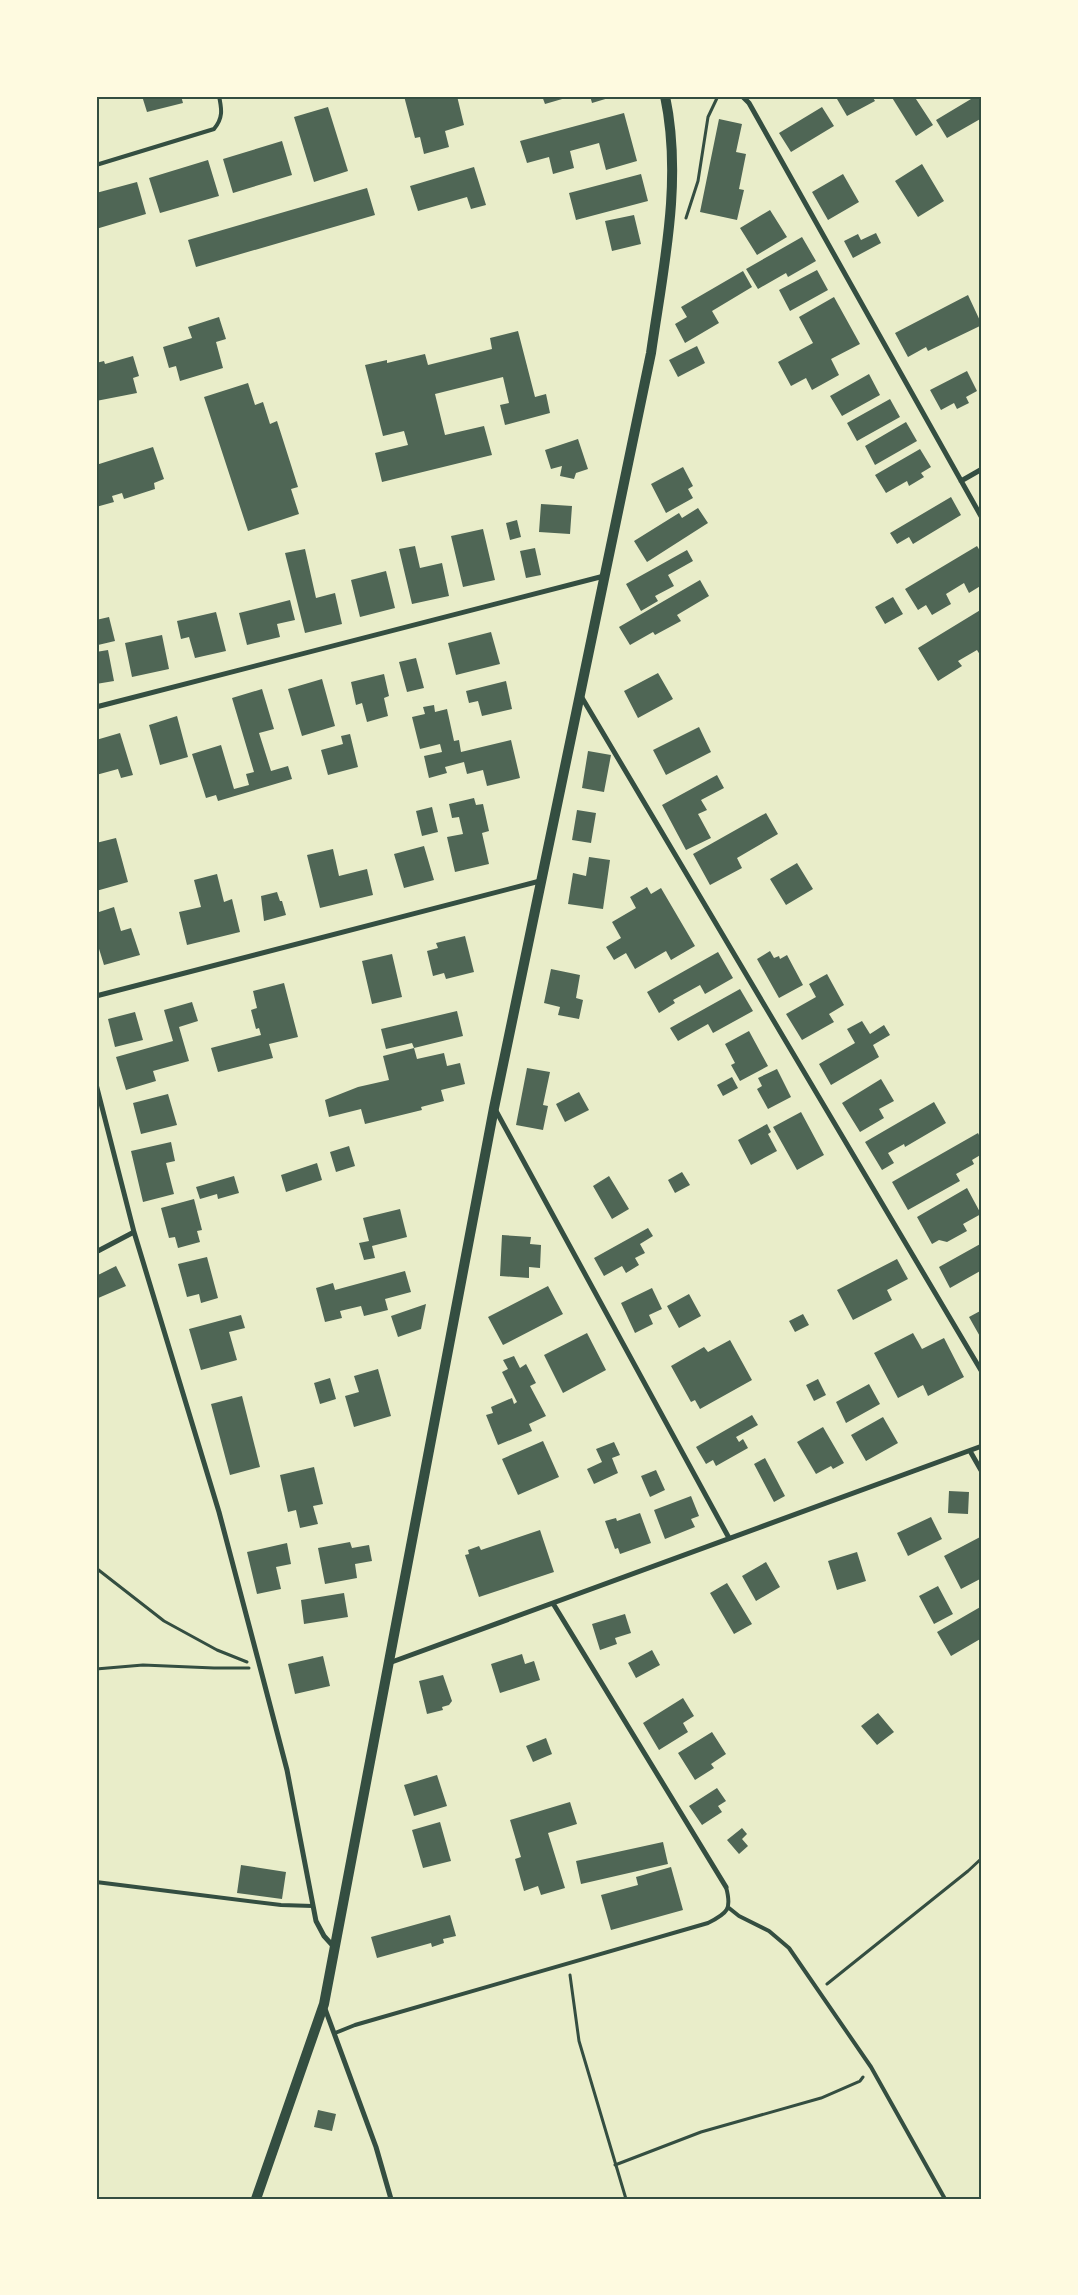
<svg xmlns="http://www.w3.org/2000/svg" width="1078" height="2295" viewBox="0 0 1078 2295" font-family="Poppins,sans-serif">
<rect width="100%" height="100%" fill="#e9edc9"/>
<path fill="#4f6655" d="M142 96H181L183 103 147 112Z
M404 96H457L464 125 445 131 449 147 424 154 420 137 415 138Z
M542 96H569V97L545 104Z
M590 96H612V97L592 103Z
M842 96H872L875 101 847 116 837 99Z
M891 96H914L933 125 916 136Z
M976 96H982V118L947 138 936 120Z
M328 107 348 171 314 182 294 117Z
M822 107 834 126 791 152 779 133Z
M624 113 637 161 606 170 599 143 570 151 574 168 553 174 549 157 527 163 520 141Z
M719 119 742 124 736 152 746 154 739 189 744 190 737 220 700 212Z
M282 141 292 175 233 193 223 159Z
M208 160 219 196 160 213 149 178Z
M922 164 944 201 918 217 895 181Z
M474 167 486 205 471 209 467 197 418 211 410 186Z
M641 174 648 201 576 220 569 193Z
M843 174 859 202 828 220 812 192Z
M137 182 146 214 96 229V193Z
M367 188 375 215 196 267 188 240Z
M770 210 787 237 757 255 740 228Z
M634 215 641 244 612 251 605 221Z
M876 233 881 243 853 258 844 241 858 234 861 240Z
M802 237 816 261 788 277 786 273 758 289 746 269Z
M817 270 828 290 790 311 779 290Z
M743 271 752 287 712 311 719 323 685 343 675 324 687 317 681 307Z
M968 295 982 325 928 351 926 347 908 357 895 333Z
M834 297 860 344 831 359 839 375 812 390 806 378 791 386 778 362 813 343 799 317Z
M219 317 226 339 216 342 223 368 180 381 176 366 169 368 163 347 192 338 188 327Z
M518 331 535 397 546 394 550 413 505 425 500 405 509 403 503 377 435 394 445 435 484 426 492 455 382 482 375 453 408 445 404 431 383 436 365 365 387 360V363L425 354 428 365 492 349 490 338Z
M697 346 705 363 678 377 669 360Z
M133 356 139 376 133 378 137 393 96 401V363L104 361 105 364Z
M967 371 977 391 966 397 969 403 957 409 954 403 941 410 930 390Z
M869 374 880 395 842 416 830 396Z
M248 383 255 405 263 402 270 424 277 421 298 487 291 489 299 514 248 531 204 397Z
M890 399 900 417 857 441 847 423Z
M906 422 917 441 875 465 865 446Z
M578 439 588 469 576 473 574 479 560 476 562 466 551 469 545 450Z
M153 447 164 479 154 483 155 489 124 499 122 493 112 496 114 502 96 507V465Z
M920 449 931 467 921 473 924 477 909 486 907 481 886 493 875 475Z
M683 467 693 486 688 489 693 498 666 513 651 484Z
M951 497 961 515 913 544 909 537 897 544 890 533Z
M541 504 572 506 570 534 539 532Z
M698 508 708 523 647 562 634 541 679 513 682 518Z
M517 520 521 537 510 540 506 523Z
M483 529 495 580 463 587 451 536Z
M415 546 420 568 442 563 449 596 412 604 399 549Z
M977 546 982 554V585L969 593 964 583 946 594 951 604 932 615 926 605 918 610 905 589Z
M535 548 541 575 526 578 520 551Z
M305 549 316 598 335 593 342 624 305 633 285 553Z
M687 550 693 561 668 575 674 586 655 596 658 601 641 611 626 584Z
M386 571 395 608 360 617 351 580Z
M700 580 709 596 677 615 681 621 655 635 653 632 630 645 619 627Z
M893 597 903 614 885 624 875 607Z
M290 600 295 620 277 624 280 637 247 645 239 613Z
M982 609V658L977 650 958 661 962 666 938 681 918 648Z
M216 612 226 651 195 658 189 637 181 639 177 621Z
M109 617 115 641 98 645 96 620Z
M491 632 500 664 456 675 448 643Z
M162 635 169 669 132 677 125 643Z
M108 650 114 681 96 684V652Z
M416 658 424 688 407 692 399 662Z
M658 673 673 699 638 718 624 691Z
M384 674 389 696 384 698 388 716 367 722 362 703 356 705 351 682Z
M322 679 335 726 302 736 288 689Z
M506 681 512 709 482 716 478 701 469 703 466 691Z
M262 689 274 729 259 733 271 771 288 766 292 779 218 801 216 795 206 798 192 754 221 745 234 789 249 785 246 774 254 772 232 698Z
M434 705 435 712 447 709 454 741 459 740 461 752 511 740 520 778 487 786 483 770 467 774 464 762 445 767 447 773 429 778 424 756 442 752 440 744 420 749 412 717 425 714 423 707Z
M177 716 188 757 160 765 149 725Z
M699 727 711 752 666 775 653 750Z
M120 733 133 775 121 778 118 769 96 775V740Z
M350 734 358 767 328 775 321 750 343 744 341 736Z
M588 751 611 755 604 792 582 788Z
M717 775 724 788 701 800 707 810 698 814 711 838 686 850 662 805Z
M474 798 476 805 483 804 489 831 482 833 489 864 455 872 447 837 463 834 459 817 452 818 449 804Z
M432 807 438 832 422 836 416 811Z
M577 810 596 813 591 843 572 840Z
M766 813 778 834 737 858 742 868 710 885 693 854Z
M116 838 128 882 96 891V843Z
M424 846 434 880 404 888 394 854Z
M333 849 339 876 367 869 373 895 320 908 307 855Z
M589 857 610 860 603 909 568 904 573 873 586 876Z
M797 863 813 889 786 905 770 879Z
M217 874 224 902 232 899 240 932 187 945 179 912 201 907 194 880Z
M647 887 651 894 661 888 695 946 671 960 666 951 635 969 626 953 614 960 606 947 621 938 612 922 636 908 630 897Z
M277 892 280 901H282L286 915 264 921 261 896Z
M114 907 121 931 131 928 140 955 104 965 96 939V913Z
M465 936 474 972 446 979 444 973 433 976 427 951 438 948 436 943Z
M770 951 774 958 779 956 780 959 787 955 803 985 779 998 757 959Z
M718 952 733 978 705 994 700 985 673 1000 675 1003 659 1013 647 992Z
M392 954 402 997 372 1004 362 961Z
M551 969 580 975 576 998 583 1000 579 1019 558 1015 560 1007 544 1003Z
M827 974 844 1005 829 1014 834 1022 802 1040 786 1014 816 997 809 984Z
M284 983 298 1037 269 1044 273 1058 218 1072 211 1048 261 1035 259 1028 256 1029 251 1010 257 1008 253 991Z
M740 989 753 1011 713 1033 708 1024 678 1041 670 1028Z
M192 1002 198 1021 179 1027 189 1061 153 1071 156 1081 126 1090 116 1057 173 1041 164 1010Z
M457 1011 463 1036 414 1048 412 1043 386 1049 381 1029Z
M135 1012 143 1040 115 1047 108 1019Z
M862 1021 870 1034 884 1025 890 1035 873 1045 879 1057 831 1085 819 1064 855 1043 847 1029Z
M749 1031 768 1066 740 1081 731 1065 735 1063 725 1044Z
M414 1048 417 1059 444 1053 447 1066 460 1063 465 1084 441 1090 444 1101 421 1107 422 1110 365 1124 361 1109 329 1117 325 1100 358 1087 389 1080 383 1056Z
M527 1068 550 1072 543 1105 548 1106 543 1130 516 1125Z
M777 1069 791 1097 768 1109 757 1089 762 1086 758 1078Z
M732 1077 738 1088 723 1096 717 1085Z
M881 1079 894 1101 879 1109 884 1118 860 1132 842 1103Z
M579 1092 589 1110 565 1122 556 1104Z
M168 1094 177 1125 141 1134 133 1103Z
M934 1102 946 1123 905 1147 904 1144 888 1153 894 1163 882 1170 865 1142Z
M801 1112 824 1155 797 1170 773 1127Z
M767 1124 771 1132 768 1134 777 1151 751 1165 738 1140Z
M978 1133 982 1141V1154L972 1160 974 1164 956 1174 960 1181 908 1210 892 1182Z
M171 1142 175 1161 166 1163 174 1194 143 1202 131 1151Z
M349 1146 355 1166 336 1172 330 1152Z
M317 1163 322 1180 286 1192 281 1175Z
M682 1172 690 1185 675 1193 668 1180Z
M234 1176 239 1193 218 1199 217 1194 200 1199 196 1187Z
M609 1176 629 1209 612 1219 593 1186Z
M967 1188 981 1214 963 1224 967 1231 947 1242 939 1240 932 1244 917 1217Z
M194 1199 202 1230 197 1231 200 1242 178 1248 175 1237 169 1238 161 1208Z
M400 1209 407 1237 372 1246 375 1258 364 1260 359 1243 369 1241 363 1218Z
M648 1228 653 1236 640 1244 645 1253 635 1258 639 1265 626 1273 622 1266 604 1276 594 1258Z
M502 1235 531 1237 530 1244 541 1245 540 1268 529 1267V1278L500 1276Z
M982 1243V1270L950 1288 939 1267Z
M207 1257 218 1298 201 1303 199 1294 187 1297 178 1264Z
M897 1259 908 1279 887 1290 892 1300 853 1320 837 1290Z
M116 1266 126 1286 96 1299V1276Z
M405 1271 411 1292 385 1299 388 1310 364 1316 361 1306 340 1311 342 1318 325 1322 316 1288 333 1283 335 1290Z
M548 1286 563 1314 503 1345 488 1317Z
M652 1288 662 1309 649 1315 653 1324 635 1333 621 1303Z
M689 1294 701 1316 679 1328 667 1306Z
M426 1304 421 1329 398 1337 391 1316Z
M982 1310V1340L969 1317Z
M803 1314 809 1325 795 1332 789 1321Z
M241 1315 245 1328 229 1332 237 1360 201 1370 189 1329Z
M587 1333 606 1370 563 1393 544 1355Z
M913 1333 922 1349 944 1338 964 1377 928 1396 923 1385 898 1398 874 1353Z
M730 1340 752 1380 700 1409 695 1400 691 1402 671 1366 704 1347 708 1352Z
M514 1356 520 1368 526 1364 536 1383 530 1386 546 1416 529 1424 532 1431 498 1445 486 1415 493 1413 491 1407 512 1398 514 1404 517 1402 502 1372 508 1369 503 1360Z
M378 1369 391 1416 354 1427 345 1396 359 1392 354 1376Z
M330 1378 336 1399 320 1404 314 1383Z
M818 1379 826 1395 814 1401 806 1385Z
M869 1384 880 1404 846 1423 836 1402Z
M242 1396 260 1467 230 1475 211 1404Z
M752 1415 758 1425 736 1437 739 1442 743 1439 748 1448 716 1466 713 1460 706 1464 696 1447Z
M883 1417 898 1443 866 1461 851 1435Z
M823 1427 844 1463 833 1469 831 1466 816 1474 797 1442Z
M543 1441 559 1477 518 1495 502 1459Z
M614 1442 620 1455 612 1458 618 1473 594 1484 587 1469 602 1462 596 1449Z
M765 1458 785 1496 774 1502 754 1464Z
M314 1467 323 1504 313 1506 318 1524 300 1528 296 1510 288 1512 280 1475Z
M656 1470 665 1490 650 1497 641 1476Z
M949 1491 969 1492 968 1514 948 1513Z
M691 1496 699 1516 691 1519 695 1527 665 1539 654 1510Z
M640 1513 651 1543 620 1554 618 1548 615 1549 605 1521 616 1518 617 1521Z
M931 1517 942 1539 908 1556 897 1533Z
M540 1530 554 1572 479 1597 465 1555 469 1554 468 1550 479 1546 481 1550Z
M982 1536V1578L961 1589 944 1556Z
M350 1542 352 1548 369 1545 372 1561 355 1564 357 1578 325 1584 318 1548Z
M287 1543 291 1564 276 1567 281 1589 257 1594 247 1552Z
M857 1552 866 1581 837 1590 828 1561Z
M766 1562 780 1587 756 1601 742 1576Z
M727 1583 752 1624 734 1634 710 1593Z
M938 1586 953 1614 934 1624 919 1596Z
M344 1593 348 1617 304 1624 301 1600Z
M982 1606V1638L951 1656 937 1632Z
M625 1614 631 1633 615 1638 617 1644 600 1650 592 1624Z
M652 1650 660 1665 636 1678 628 1663Z
M522 1654 525 1664 534 1661 540 1680 500 1693 491 1664Z
M323 1656 330 1686 295 1694 288 1664Z
M443 1675 452 1701 449 1705 442 1707 443 1710 427 1714 419 1681Z
M683 1698 694 1716 683 1723 688 1732 659 1750 643 1723Z
M878 1713 894 1732 877 1745 861 1726Z
M712 1732 726 1754 711 1764 714 1768 695 1780 678 1753Z
M546 1738 552 1754 533 1762 526 1746Z
M437 1775 447 1806 414 1816 404 1785Z
M717 1788 726 1801 718 1806 722 1812 702 1825 689 1806Z
M570 1802 577 1824 548 1833 565 1888 541 1895 538 1886 524 1891 515 1859 521 1857 510 1820Z
M440 1822 451 1861 423 1868 412 1830Z
M742 1828 747 1834 742 1839 748 1846 739 1854 727 1840Z
M663 1842 668 1864 581 1884 576 1861Z
M241 1865 286 1872 282 1899 237 1893Z
M671 1867 683 1910 611 1930 601 1895 638 1885 636 1877Z
M450 1915 456 1936 443 1939 444 1943 432 1947 431 1943 377 1958 371 1937Z
M318 2110 336 2114 332 2131 314 2127Z"/>
<g fill="none" stroke-linecap="round" stroke-linejoin="round">
<path stroke="#344e41" stroke-width="3" d="M686 218 698 181 708 117 718 96
M96 1568 164 1621 217 1650 247 1662
M96 1669 143 1665 214 1668H249
M570 1975 579 2041 626 2199
M827 1984 968 1871 982 1858
M615 2165 701 2132 821 2098 860 2081 863 2077"/>
<path stroke="#344e41" stroke-width="4" d="M96 165 214 129C223 118 222 110 219 96
M96 1882 281 1905 313 1906
M729 1908 739 1916 769 1931 789 1948 871 2067 945 2199
M335 2033 355 2025 708 1923C728 1913 732 1909 726 1887"/>
<path stroke="#344e41" stroke-width="5" d="M742 96 749 103 982 518
M961 481 982 469
M581 696 982 1372
M96 707 604 576
M96 996 540 881
M96 1084 134 1232 219 1512 260 1667 287 1770 316 1921 324 1936 334 1947
M495 1109 729 1538
M96 1252 134 1232
M970 1451 982 1472
M554 1605 726 1887
M389 1663 982 1446
M324 2006 376 2147 391 2199"/>
<path stroke="#344e41" stroke-width="10" d="M256 2199 324 2004 494 1108 651 353C663 269 683 181 665 96"/>
</g>
<rect width="1078" height="2295" fill="none" stroke="#fefae0" stroke-width="195"/>
<rect x="98" y="98" width="882" height="2100" fill="none" stroke="#344e41" stroke-width="2"/>
</svg>
